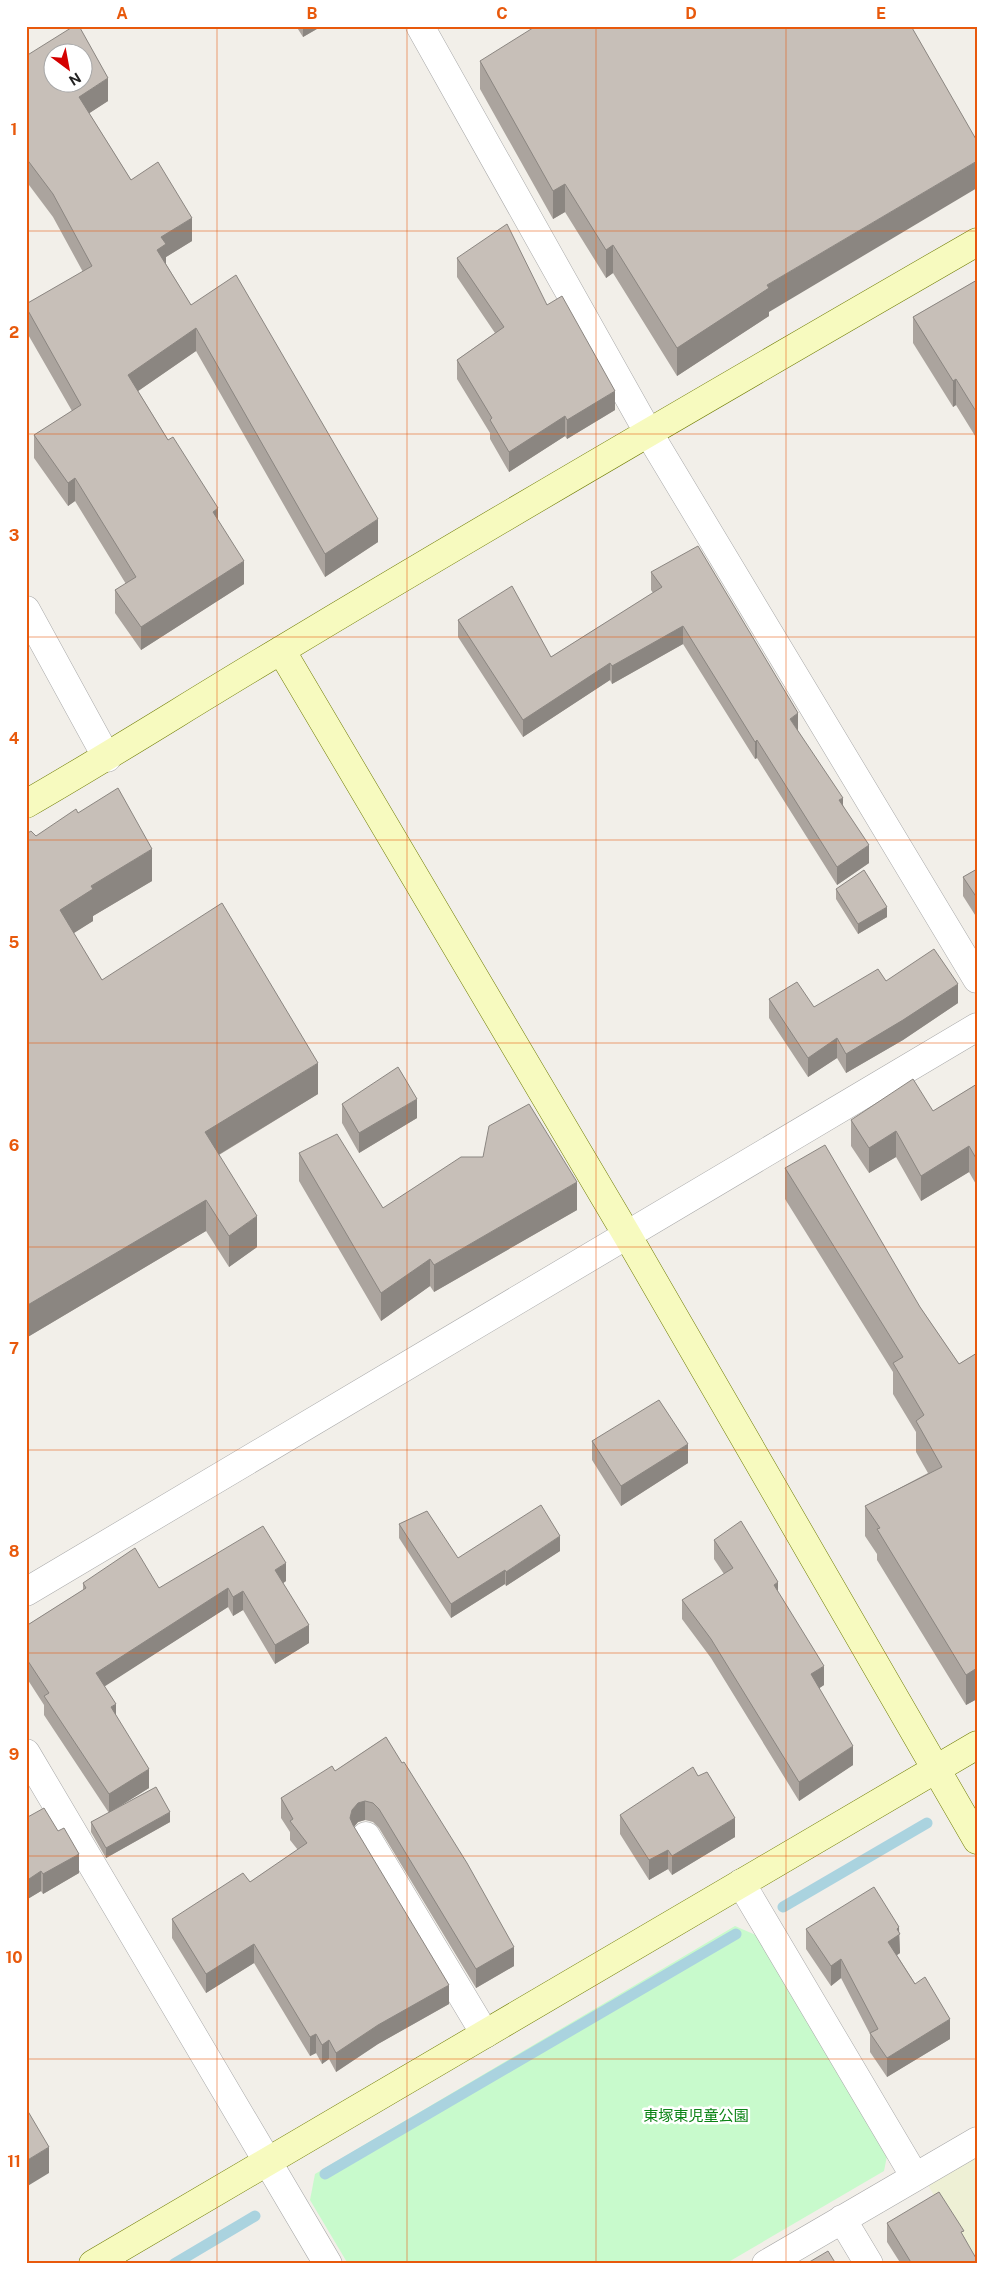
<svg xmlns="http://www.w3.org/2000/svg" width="1003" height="2290" viewBox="0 0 1003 2290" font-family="'Public Sans','Noto Sans JP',sans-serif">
<rect width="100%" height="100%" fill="#f2efe9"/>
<path fill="#eef0d5" d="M977 2157V2264H975L928 2185Z"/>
<path fill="#c8facc" d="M735 1926 758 1936 888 2151 884 2171 725 2264H348L310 2200 315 2174Z"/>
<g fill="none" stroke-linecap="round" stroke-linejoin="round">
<path stroke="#aad3df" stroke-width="11" d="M783 1907 927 1823
M325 2174 736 1934
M174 2264 255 2216"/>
<g stroke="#a9a9a9" stroke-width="29">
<path id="street" d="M420 26 648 432 977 979
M26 610 107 758
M26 1592 977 1027
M26 1753 328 2264
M366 1836 485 2034
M741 1883 915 2177
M842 2219 869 2264
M766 2264 977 2141"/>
</g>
<g stroke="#707d05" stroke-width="29">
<path id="secondary" d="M281 650 627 1235 977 1840
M26 804C113 754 197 700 283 649 512 511 745 376 977 242
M93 2264 977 1745"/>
</g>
<use href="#street" stroke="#fff" stroke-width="28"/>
<use href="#secondary" stroke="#f7fabf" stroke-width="28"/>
</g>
<path fill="#aba49e" d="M296 26H322L303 37Z
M26 56 108 101 89 113 131 180 192 241 166 257V264L191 305 378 542 325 577 196 351 138 391 218 521 244 584 141 650 115 613V590L126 584 75 501 68 506 34 458V435L72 411 26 331V304L83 272 53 217 26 181Z
M480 61 769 312V316L677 376 613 273 606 278 565 212 553 219 480 89Z
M457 258 547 305 615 410 567 439 565 436 509 472 490 439V433L457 379V360L495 333 457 277Z
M977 280V439L956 405 953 407 913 343V317Z
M651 572 798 731 843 805 869 863 837 885 757 758 755 759 683 644 612 684 610 680 523 737 458 637V620L551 657 653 593 651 590Z
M78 813 152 881 93 916V921L73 933 102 980 318 1094 219 1155 257 1247 229 1267 206 1231 26 1338V834L36 836Z
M977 869V918L963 896V877Z
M836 889 887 917 858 934 836 899Z
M886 981 958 1003 903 1040 846 1073 837 1058 808 1077 769 1018V999L814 1007Z
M977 1084V1186L969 1172 921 1201 896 1157 869 1173 851 1146V1120L933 1111Z
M342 1104 417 1118 359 1153 342 1123Z
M299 1153 383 1208 577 1210 434 1292 430 1286 381 1321 299 1181Z
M785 1168 920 1307 959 1364 977 1353V1699L966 1705 877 1560V1554L865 1536V1506L928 1473 916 1452V1432L893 1394V1372L785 1199Z
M592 1441 688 1463 621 1506 592 1460Z
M399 1524 458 1558 560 1551 506 1586 505 1584 451 1618 399 1538Z
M714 1540 778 1593 824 1685 819 1688 853 1765 799 1801 711 1658 682 1619V1600L724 1574 714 1559Z
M286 1581 283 1583 309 1643 275 1664 243 1610 233 1616 228 1607 104 1686 116 1716 149 1788 112 1811 170 1822 106 1858 91 1832V1822L109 1813 44 1715V1705L26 1677V1626L83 1590V1583L159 1588Z
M386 1737 514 1966 476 1988 379 1828 373 1822 365 1820 358 1822 354 1827 449 2004 378 2044 336 2072 329 2059 322 2064 316 2053 310 2056 254 1963 206 1993 172 1938V1919L250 1882 298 1850 290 1840V1832L281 1818V1798L335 1771Z
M620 1815 735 1837 672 1875 668 1869 649 1880 620 1834Z
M26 1818 79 1873 43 1894 41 1891 26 1900Z
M806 1929 899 1933 900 1953 897 1955 950 2039 887 2077 870 2052V2034L841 1978 831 1986 806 1949Z
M887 2223 964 2237 977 2264H901L887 2242Z"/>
<path fill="#8b8681" d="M303 26H322L303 37Z
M108 78V101L79 120V97Z
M977 161V188L769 312V316L677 376V348L767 285Z
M565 184V212L553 219V191Z
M192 218V241L166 257V267L157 250 161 237Z
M613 245V273L606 278V250Z
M196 328V351L128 398V375Z
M956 379V405L953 407V381Z
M615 391V410L567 439V420Z
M565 416V436L509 472V452Z
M75 478V501L68 506V483Z
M218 508V531L213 512Z
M378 519V542L325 577V554Z
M244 561V584L141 650V627Z
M683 626V644L612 684V666Z
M610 663V680L523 737V720Z
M798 713V731L790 719Z
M757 740V758L755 759V742Z
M843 798V816L839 800Z
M869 845V863L837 885V867Z
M152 849V881L93 916V921L60 942V910L91 886Z
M887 907V917L858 934V924Z
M958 984V1003L903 1040 846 1073V1054Z
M837 1038V1058L808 1077V1058Z
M318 1063V1094L205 1163V1132Z
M417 1099V1118L359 1153V1133Z
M896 1131V1157L869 1173V1148Z
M969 1146V1172L921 1201V1176Z
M577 1182V1210L434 1292V1265Z
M206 1200V1231L26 1338V1306Z
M257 1216V1247L229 1267V1236Z
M430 1259V1286L381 1321V1293Z
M688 1444V1463L621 1506V1486Z
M560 1536V1551L506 1586V1572Z
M26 1553H27V1563L26 1564Z
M286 1563V1581L275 1589V1570Z
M505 1570V1584L451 1618V1604Z
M778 1582V1601L774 1585Z
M228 1588V1607L96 1692V1673Z
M243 1591V1610L233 1616V1597Z
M309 1625V1643L275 1664V1645Z
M824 1666V1685L811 1694V1674Z
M977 1668V1699L966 1705V1675Z
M116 1704V1722L111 1707Z
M853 1746V1765L799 1801V1782Z
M149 1769V1788L109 1813V1794Z
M365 1801V1820L358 1822 352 1829 350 1818 352 1810 358 1803Z
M170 1812V1822L106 1858V1848Z
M735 1818V1837L672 1875V1856Z
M668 1850V1869L649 1880V1860Z
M79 1854V1873L43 1894V1874Z
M41 1871V1891L26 1900V1881Z
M899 1927 900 1953 888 1961V1942L897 1929Z
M254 1944V1963L206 1993V1974Z
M514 1947V1966L476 1988V1969Z
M841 1959V1978L831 1986V1966Z
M449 1985V2004L378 2044 336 2072V2053L378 2025Z
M950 2019V2039L887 2077V2058Z
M316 2034V2053L310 2056V2037Z
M329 2040V2059L322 2064V2045Z
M49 2147V2173L26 2187V2161Z"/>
<path fill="#c7bfb8" stroke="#8b8681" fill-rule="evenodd" d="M74 26H79L108 78 79 97 131 180 158 162 192 218 161 237 166 244 157 250 191 305 236 275 378 519 325 554 196 328 128 375 168 440 173 437 218 508 213 512 244 561 141 627 115 590 136 577 75 478 68 483 34 435 81 405 26 307V304L92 266 53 194 26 158V56ZM52 52H82V82H52Z
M536 26H911L977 141V161L767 285 769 288 677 348 613 245 606 250 565 184 553 191 480 61Z
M507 224 547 305 562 296 615 391 567 420 565 416 509 452 490 420 492 418 457 360 504 327 457 258Z
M977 280V413L956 379 953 381 913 317Z
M698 546 798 713 790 719 843 798 839 800 869 845 837 867 757 740 755 742 683 626 612 666 610 663 523 720 458 620 512 586 551 657 662 587 651 572Z
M118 788 152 849 91 886 93 889 60 910 102 980 222 903 318 1063 205 1132 257 1216 229 1236 206 1200 26 1306V834L31 831 36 836 76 809 78 813Z
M977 869V898L963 877Z
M864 870 887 907 858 924 836 889Z
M934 949 958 984 903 1020 846 1054 837 1038 808 1058 769 999 797 982 814 1007 878 969 886 981Z
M398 1067 417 1099 359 1133 342 1104Z
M913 1079 933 1111 977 1084V1160L969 1146 921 1176 896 1131 869 1148 851 1120Z
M529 1104 577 1182 434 1265 430 1259 381 1293 299 1153 337 1134 383 1208 461 1157H483L489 1126Z
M825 1145 920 1307 959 1364 977 1353V1668L966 1675 877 1529 880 1528 865 1506 942 1467 916 1421 924 1415 893 1363 903 1357 785 1168Z
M659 1400 688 1444 621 1486 592 1441Z
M541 1505 560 1536 506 1572 505 1570 451 1604 399 1524 427 1511 458 1558Z
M741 1521 778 1582 774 1585 824 1666 811 1674 853 1746 799 1782 711 1639 682 1600 733 1568 714 1540Z
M263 1526 286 1563 275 1570 309 1625 275 1645 243 1591 233 1597 228 1588 96 1673 116 1704 111 1707 149 1769 109 1794 44 1696 49 1693 26 1658V1626L86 1588 83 1583 135 1548 159 1588Z
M386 1737 402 1763 404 1762 467 1863 514 1947 476 1969 379 1809 373 1803 365 1801 358 1803 352 1810 350 1818 353 1825 449 1985 378 2025 336 2053 329 2040 322 2045 316 2034 310 2037 254 1944 206 1974 172 1919 243 1873 250 1882 307 1843 290 1821 293 1819 281 1798 332 1766 335 1771Z
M693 1767 698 1776 707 1772 735 1818 672 1856 668 1850 649 1860 620 1815Z
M156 1787 170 1812 106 1848 91 1822Z
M44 1808 58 1831 64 1828 79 1854 43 1874 41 1871 26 1881V1818Z
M874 1887 899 1927 897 1929 900 1934 888 1942 915 1984 925 1977 950 2019 887 2058 870 2033 878 2029 841 1959 831 1966 806 1929Z
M26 2108 49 2147 26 2161Z
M939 2192 964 2231 961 2232 977 2260V2264H912L887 2223Z
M828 2251 836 2264H806Z"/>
<path fill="none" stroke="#e8590c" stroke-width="1" stroke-opacity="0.55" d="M217 26V2264M407 26V2264M596 26V2264M786 26V2264M26 231H977M26 434H977M26 637H977M26 840H977M26 1043H977M26 1247H977M26 1450H977M26 1653H977M26 1856H977M26 2059H977"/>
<g text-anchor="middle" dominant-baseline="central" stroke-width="5" stroke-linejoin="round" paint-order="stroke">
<g font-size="15" fill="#0c8416" stroke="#fff">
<text x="696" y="2115">東塚東児童公園</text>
</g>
</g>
<rect width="1003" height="2290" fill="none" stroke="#ffffff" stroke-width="55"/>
<g transform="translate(68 68) rotate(148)"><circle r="24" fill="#ffffff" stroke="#a7a7a7"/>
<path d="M0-4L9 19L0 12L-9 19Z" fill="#d40000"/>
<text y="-8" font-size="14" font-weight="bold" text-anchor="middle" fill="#222222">N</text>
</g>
<rect x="28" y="28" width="948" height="2234" fill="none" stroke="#e8590c" stroke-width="2"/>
<g font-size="16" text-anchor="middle" font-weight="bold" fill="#e8590c">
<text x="122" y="19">A</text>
<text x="312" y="19">B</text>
<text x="502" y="19">C</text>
<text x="691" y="19">D</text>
<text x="881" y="19">E</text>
<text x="14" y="135">1</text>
<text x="14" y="338">2</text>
<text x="14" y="541">3</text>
<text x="14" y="744">4</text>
<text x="14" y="948">5</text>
<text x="14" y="1151">6</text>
<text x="14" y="1354">7</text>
<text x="14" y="1557">8</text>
<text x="14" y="1760">9</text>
<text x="14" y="1963">10</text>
<text x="14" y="2167">11</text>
</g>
</svg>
